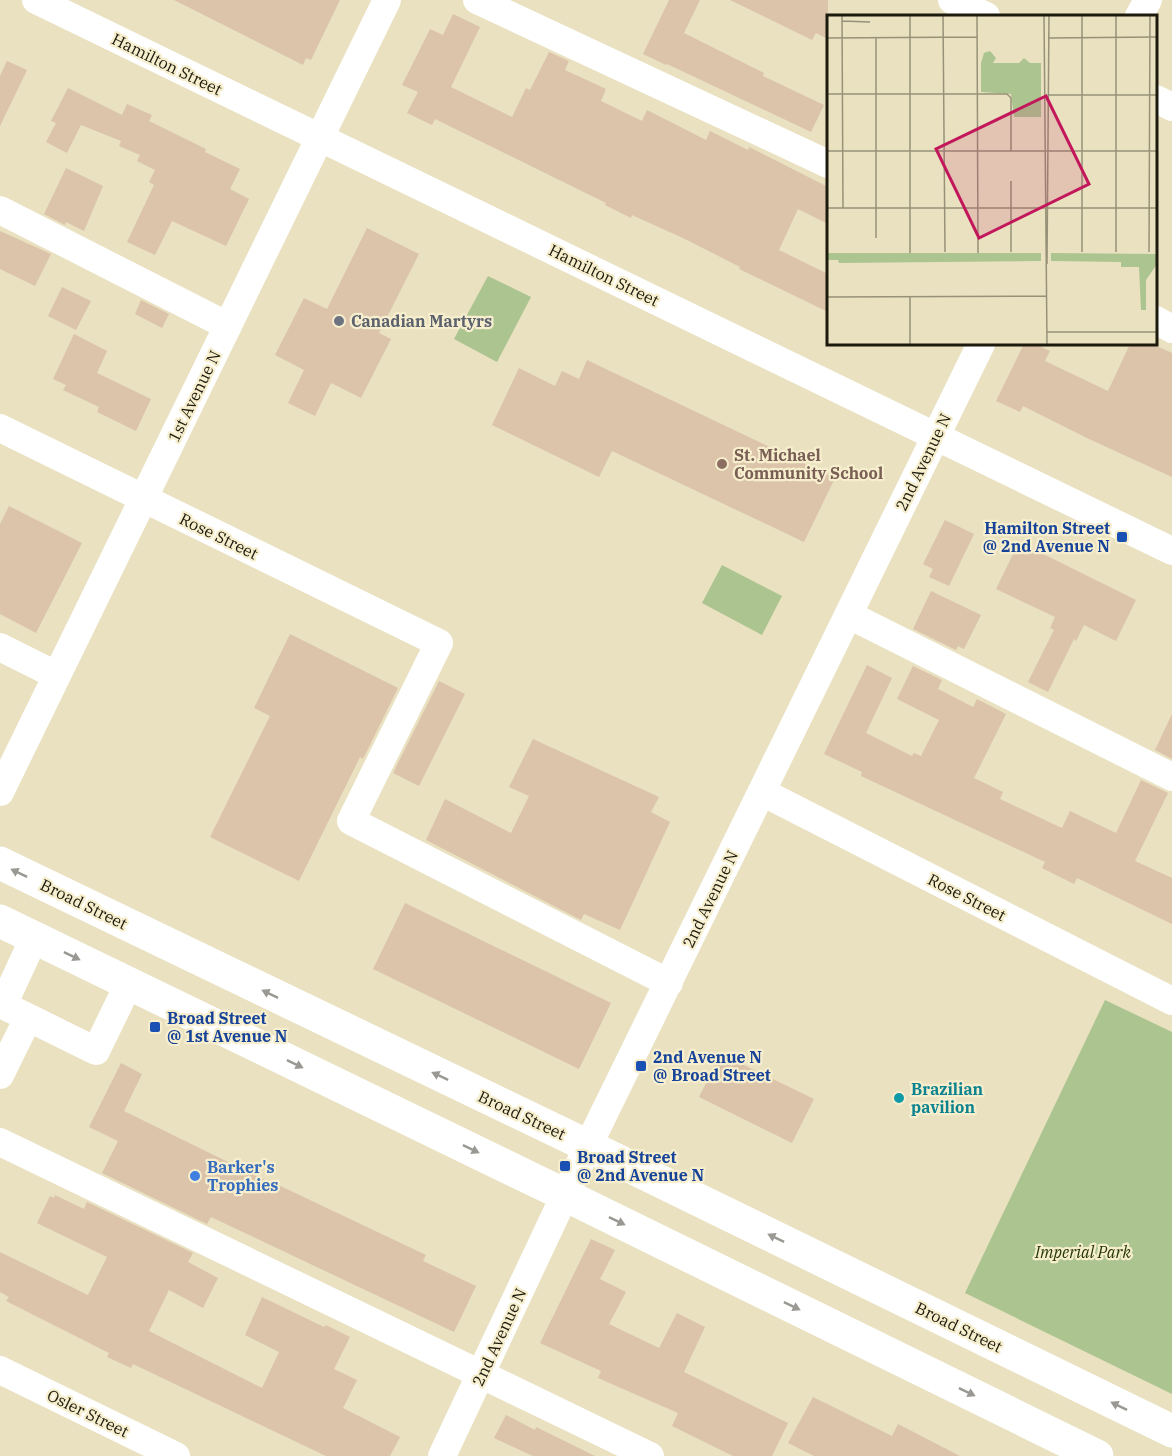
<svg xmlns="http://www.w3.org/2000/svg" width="1172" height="1456" viewBox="0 0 1172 1456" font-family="'IBM Plex Serif',serif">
<rect width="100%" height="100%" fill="#e9e1c0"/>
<path fill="#acc48f" d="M488 276 531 297 497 362 454 339Z
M722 565 782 596 762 635 702 603Z
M1105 1000 1172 1032V1394L965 1293Z"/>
<path fill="#dbc4aa" d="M174 0H340L311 60 306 58 303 65Z
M669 0H700L684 33 764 73 763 76 824 105 811 132 667 64 666 65 643 54Z
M730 0H828V39L816 33 812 40Z
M453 14 480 27 451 87 512 117 526 88 530 90 549 52 569 61 565 70 606 89 601 101 642 121 647 110 706 140 710 131 748 150 749 147 828 187V224L798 209 779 250 828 274V312L739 269 740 267 685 239 632 215 631 218 605 205 606 203 435 119 432 125 407 113 418 92 402 85 430 29 443 35Z
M7 61 27 70 0 126V76Z
M68 88 122 115 127 104 152 115 149 121 206 149 205 152 240 169 230 189 249 199 226 246 172 221 155 255 127 242 154 185 149 182 155 170 137 161 140 155 119 146 121 141 81 125 67 153 46 142 56 123 51 121Z
M66 168 103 186 84 231 66 222 65 225 44 214Z
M367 228 419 254 379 333 391 339 361 398 331 383 315 416 288 403 304 370 275 355 304 298 327 309Z
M0 231 51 254 35 286 0 269Z
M62 287 91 301 76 330 48 316Z
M141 300 169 314 162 328 135 314Z
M74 334 107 351 97 373 151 399 136 431 97 412 99 407 63 390 66 385 53 379Z
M1024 344H1035L1050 351 1045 361 1108 391 1130 344H1152L1172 353V477L1089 439 1023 406 1020 412 996 401Z
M587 360 835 478 804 542 612 451 599 477 492 425 519 368 555 386 562 371 579 379Z
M9 506 82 543 36 633 0 614V524Z
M945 520 974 534 949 586 929 577 933 569 923 564Z
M1019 542 1136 600 1116 641 1084 625 1076 641 1074 639 1048 692 1028 682 1054 630 1050 628 1055 617 996 589Z
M931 591 981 615 964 649 958 646 956 650 913 629Z
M290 634 398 688 363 759 360 757 299 881 210 837 270 716 254 708Z
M867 665 892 678 866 733 912 756 914 753 921 756 939 720 897 699 913 666 942 680 938 689 973 707 977 699 1006 714 974 778 1003 792 1000 799 1062 828 1070 811 1116 833 1141 780 1168 793 1135 861 1172 878V924L1077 878 1074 884 1042 868 1045 862 891 790 861 776 862 772 824 754Z
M439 681 465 694 419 786 393 773Z
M1172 714V759L1155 750Z
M533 739 659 797 651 812 670 822 620 930 584 914 581 920 426 840 445 799 511 833 529 796 509 787Z
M405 903 611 1003 579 1069 373 969Z
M721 1054 814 1099 792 1143 699 1097Z
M121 1063 142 1074 124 1111 271 1183 272 1182 426 1255 423 1261 476 1286 454 1332 211 1217 207 1224 102 1173 118 1141 89 1127Z
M55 1195 84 1209 87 1202 193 1253 188 1262 218 1278 203 1308 169 1290 149 1331 262 1388 279 1352 245 1335 262 1297 324 1327 326 1325 350 1337 334 1369 357 1380 343 1408 400 1437 390 1456H326L133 1364 131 1368 107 1357 109 1353 6 1301 9 1297 0 1292V1252L88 1295 107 1257 37 1223 50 1196 54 1198Z
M591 1239 615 1250 600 1279 626 1292 609 1324 659 1348 677 1313 705 1327 684 1372 788 1423 772 1456H733L672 1426 678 1413 598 1378 601 1371 540 1343Z
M813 1397 892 1436 898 1424 960 1456H814L788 1443Z
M506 1415 535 1430 536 1427 595 1456H533L494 1438Z"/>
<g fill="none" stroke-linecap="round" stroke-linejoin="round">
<path stroke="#fff" stroke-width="28" d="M36 0C414 185 795 365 1172 551
M477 0 828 164
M952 0 986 16
M1139 16 1148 0
M1156 99 1172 107
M0 210 228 326
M1156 320 1172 329
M0 428 439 643 351 821 669 983
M849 615 1172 777
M0 647 56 675
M0 792 387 0
M762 792 1172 1001
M34 938 3 1005 96 1051 129 983
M0 1075 28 1018
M0 1142 650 1456
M0 1370 176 1456
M442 1456 588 1146 981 344"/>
<path stroke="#fff" stroke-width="33" d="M0 863 588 1146 1172 1431
M0 921 565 1195 1097 1456"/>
</g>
<defs><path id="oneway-solid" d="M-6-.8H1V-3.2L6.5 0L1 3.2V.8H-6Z" transform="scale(1.5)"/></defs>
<g fill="#999892">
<use href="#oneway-solid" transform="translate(19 873) rotate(-154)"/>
<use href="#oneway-solid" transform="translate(72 956) rotate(26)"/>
<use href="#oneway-solid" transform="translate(270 994) rotate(-154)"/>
<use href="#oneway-solid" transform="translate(295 1064) rotate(26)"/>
<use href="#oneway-solid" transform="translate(440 1076) rotate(-155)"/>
<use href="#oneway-solid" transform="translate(471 1149) rotate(26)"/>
<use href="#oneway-solid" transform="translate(617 1221) rotate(26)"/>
<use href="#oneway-solid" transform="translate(776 1238) rotate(-154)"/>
<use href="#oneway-solid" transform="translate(792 1306) rotate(26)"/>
<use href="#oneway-solid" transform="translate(967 1392) rotate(26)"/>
<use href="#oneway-solid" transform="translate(1119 1406) rotate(-154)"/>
</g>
<circle fill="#6b7280" stroke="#f6eecd" stroke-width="2" cx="339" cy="321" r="6"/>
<circle fill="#8d6e63" stroke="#f6eecd" stroke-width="2" cx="722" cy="464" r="6"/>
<g fill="#1a4fb4" stroke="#f6eecd" stroke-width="2">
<rect x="1116" y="531" width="12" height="12" rx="3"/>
<rect x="149" y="1021" width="12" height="12" rx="3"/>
<rect x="635" y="1060" width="12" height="12" rx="3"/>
<rect x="559" y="1160" width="12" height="12" rx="3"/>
</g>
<circle fill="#0f9aa8" stroke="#f6eecd" stroke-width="2" cx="899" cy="1098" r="6"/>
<circle fill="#3f7fe0" stroke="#f6eecd" stroke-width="2" cx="195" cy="1176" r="6"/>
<g text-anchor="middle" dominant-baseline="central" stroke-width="4.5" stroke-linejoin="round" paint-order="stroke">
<g font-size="16" fill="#1c190d" stroke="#f6eecd">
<text transform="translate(167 64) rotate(26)">Hamilton Street</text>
<text transform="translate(604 275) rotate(26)">Hamilton Street</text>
<text transform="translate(194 396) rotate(-64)">1st Avenue N</text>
<text transform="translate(923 462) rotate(-64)">2nd Avenue N</text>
<text transform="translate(219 536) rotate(26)">Rose Street</text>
<text transform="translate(967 897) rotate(27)">Rose Street</text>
<text transform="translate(710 899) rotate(-64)">2nd Avenue N</text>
<text transform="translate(84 904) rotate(26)">Broad Street</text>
<text transform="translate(522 1115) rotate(25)">Broad Street</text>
<text transform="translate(959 1327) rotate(26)">Broad Street</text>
<text transform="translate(499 1337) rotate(-65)">2nd Avenue N</text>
<text transform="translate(88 1413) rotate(26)">Osler Street</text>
</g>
<g font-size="16" font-weight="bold" fill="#5b616d" stroke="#f6eecd" text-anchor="start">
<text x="351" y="321">Canadian Martyrs</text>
</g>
<g font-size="16" font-weight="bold" fill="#785e54" stroke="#f6eecd" text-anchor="start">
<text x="734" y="455">St. Michael<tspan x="734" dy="18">Community School</tspan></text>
</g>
<g font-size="16" font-weight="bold" fill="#164399" stroke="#f6eecd" text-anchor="start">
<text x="1110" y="528" text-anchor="end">Hamilton Street<tspan x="1110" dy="18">@ 2nd Avenue N</tspan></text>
<text x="167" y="1018">Broad Street<tspan x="167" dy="18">@ 1st Avenue N</tspan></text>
<text x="653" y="1057">2nd Avenue N<tspan x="653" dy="18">@ Broad Street</tspan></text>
<text x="577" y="1157">Broad Street<tspan x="577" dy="18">@ 2nd Avenue N</tspan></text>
</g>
<g font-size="16" font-weight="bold" fill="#0d838f" stroke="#f6eecd" text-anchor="start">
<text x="911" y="1089">Brazilian<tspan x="911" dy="18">pavilion</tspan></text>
</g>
<g font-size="16" font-weight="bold" fill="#366cbe" stroke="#f6eecd" text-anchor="start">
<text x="207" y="1167">Barker's<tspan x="207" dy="18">Trophies</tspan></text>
</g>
<g font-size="16" font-style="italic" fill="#253803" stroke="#f6eecd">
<text x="1083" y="1252">Imperial Park</text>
</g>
</g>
<g transform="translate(827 15)">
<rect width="330" height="330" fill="#e9e1c0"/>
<path d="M163 36 169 43 166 48H192L197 43 203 48H214V102H187L184 79 154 77V48L157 38ZM0 238H214V246L12 248 11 245H0ZM224 238 330 239V249L319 265V295H314L312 252H294V247L224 246Z" fill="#acc48f"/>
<path fill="none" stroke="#979178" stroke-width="1.5" d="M15 0 16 193M83 0V238M116 0 118 237M150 0 151 238M217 0 220 330M15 6 43 7M0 23 150 22M221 23 330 22M0 79H180L184 83V136M221 80H330M0 136H330M0 193H330M49 223V23M184 237V166M255 237V0M289 237V0M322 237 323 0M220 249 222 0M0 282 220 281M220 317H330M83 330V282"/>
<path fill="#c2185b" fill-opacity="0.15" stroke="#c2185b" stroke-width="3" d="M219 81 262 169 152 223 109 134Z"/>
<rect width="330" height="330" fill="none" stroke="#1c190d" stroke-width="3"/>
</g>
</svg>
